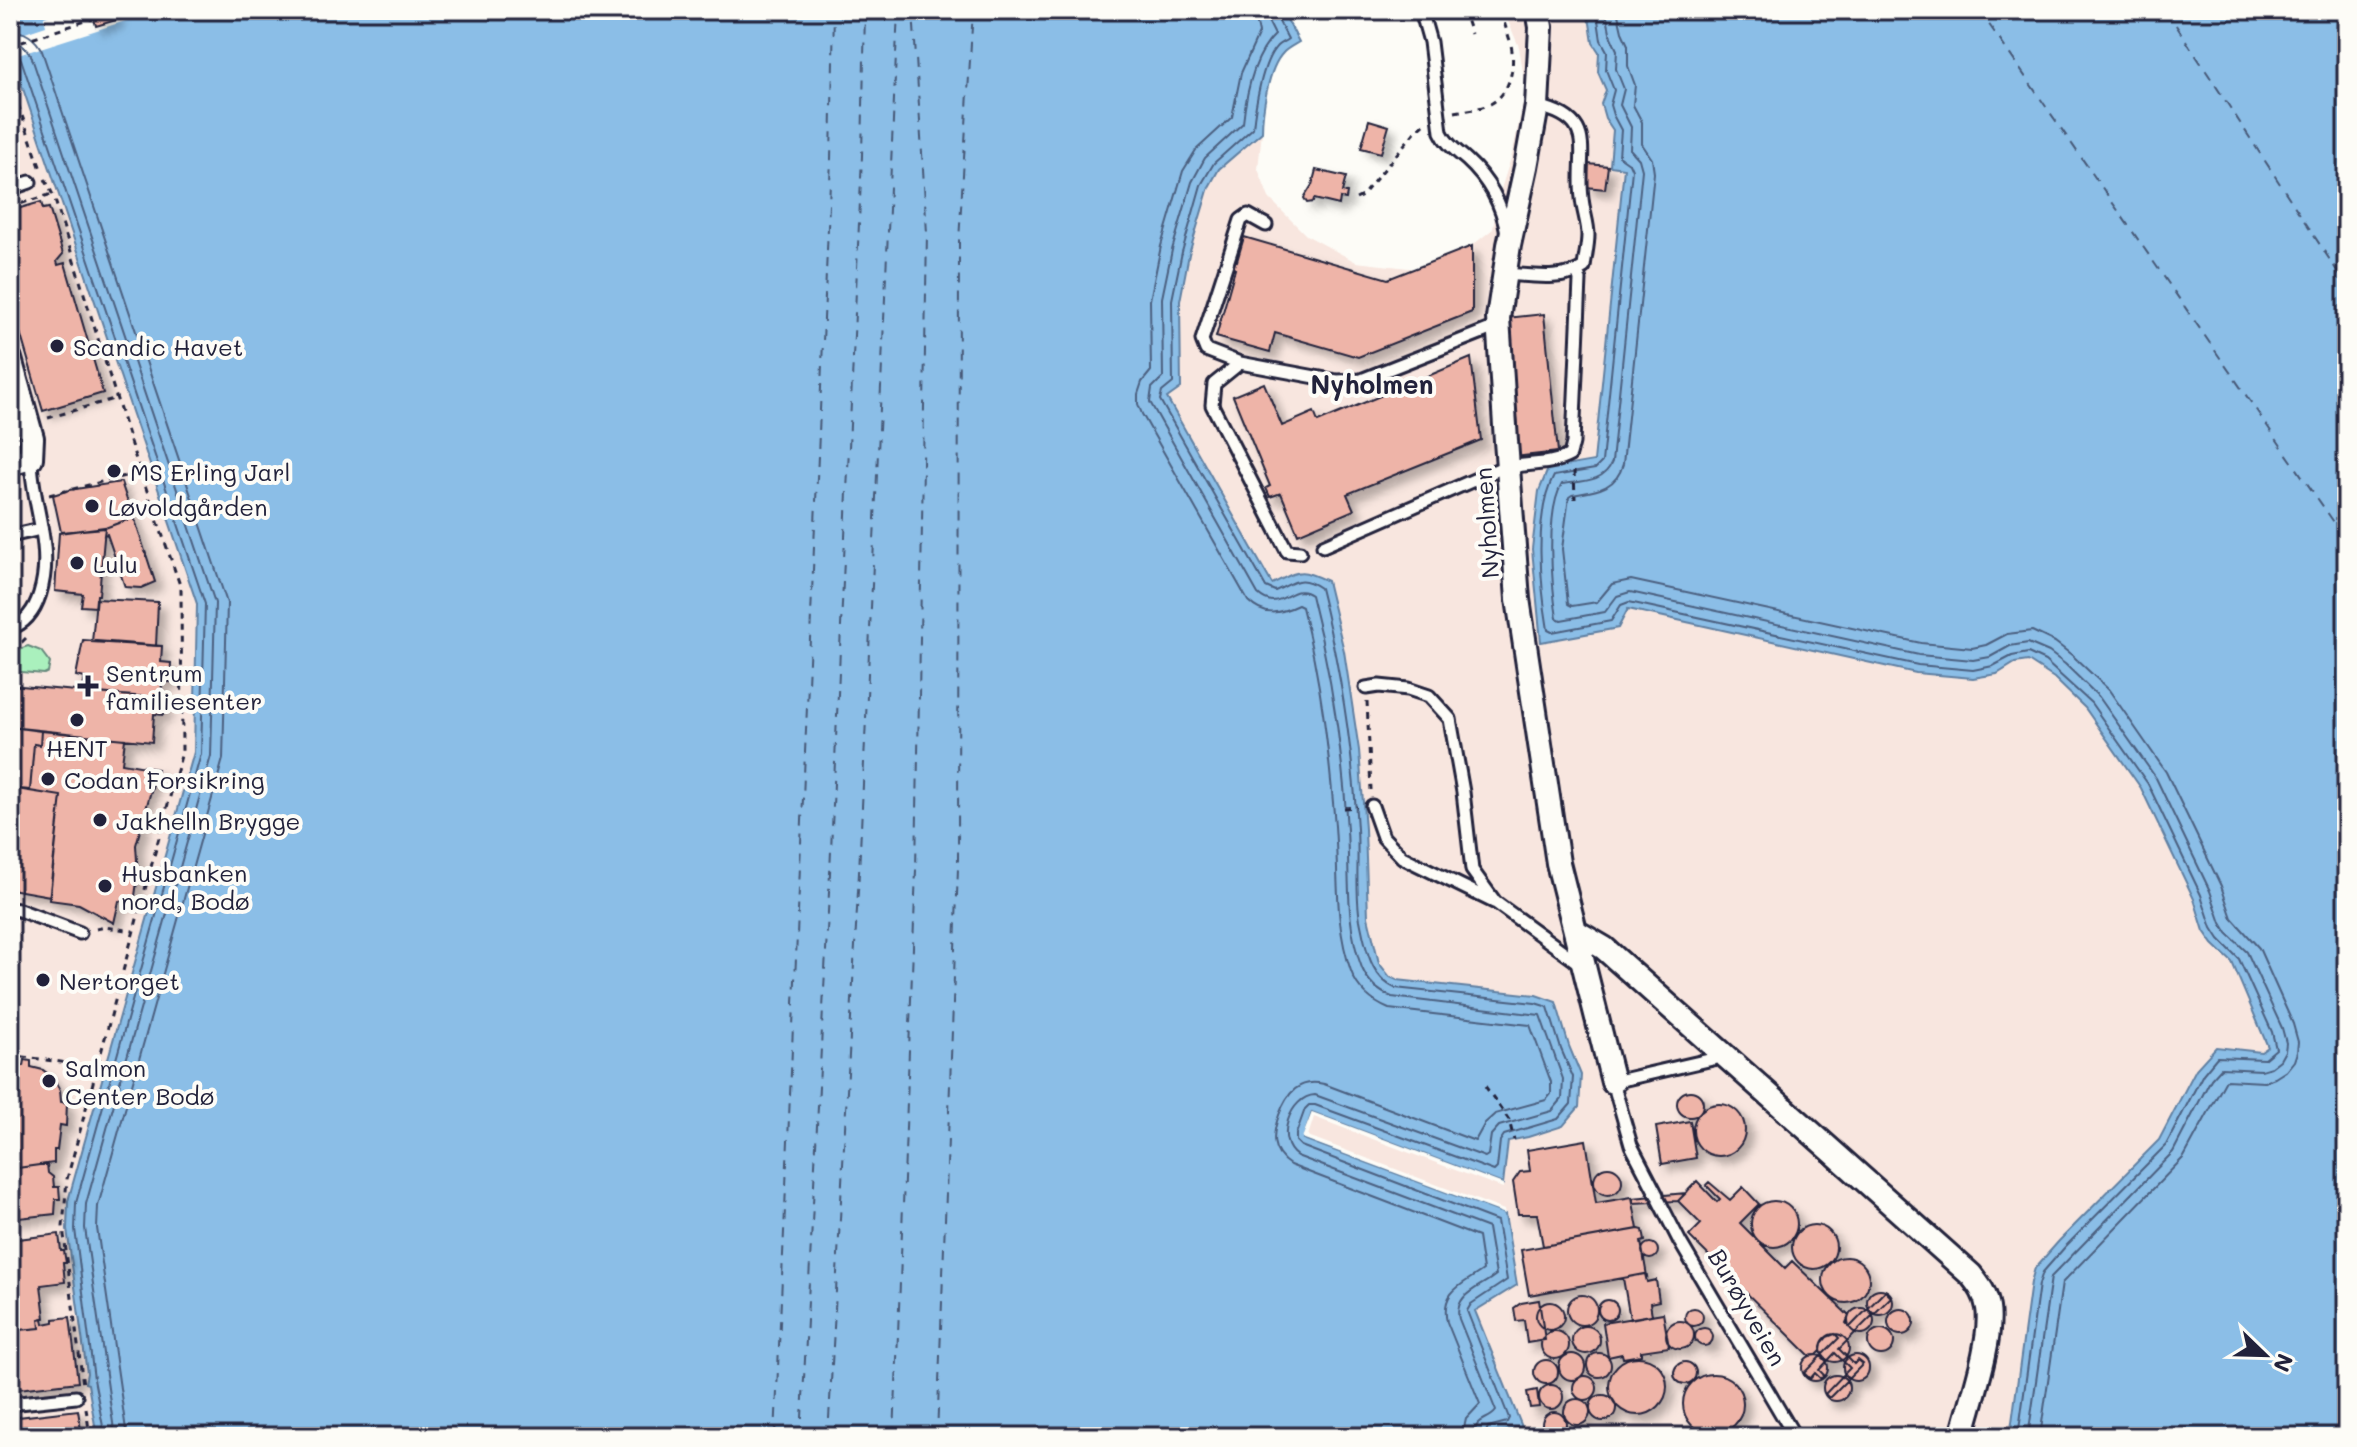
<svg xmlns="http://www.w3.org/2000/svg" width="2357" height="1447" viewBox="0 0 2357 1447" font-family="Mali,sans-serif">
<defs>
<filter id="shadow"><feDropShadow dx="7" dy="7" stdDeviation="4" flood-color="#0004"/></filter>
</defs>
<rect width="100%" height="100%" fill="#fdfcf7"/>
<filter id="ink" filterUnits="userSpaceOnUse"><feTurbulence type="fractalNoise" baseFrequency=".0125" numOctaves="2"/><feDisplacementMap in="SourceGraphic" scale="16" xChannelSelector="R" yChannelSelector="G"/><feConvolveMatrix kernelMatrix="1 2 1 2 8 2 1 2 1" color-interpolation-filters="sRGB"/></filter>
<g filter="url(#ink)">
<path fill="#f8e6df" d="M1507 10H1583L1590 23 1593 43 1599 52 1598 72 1606 90 1605 118 1613 130 1610 165 1624 168 1594 461 1548 469 1539 492 1532 549 1628 609 1916 673 1997 674 2015 663 2028 661 2040 667 2085 708 2141 788 2194 899 2204 931 2213 944 2232 962 2265 1035 2268 1047 2261 1052 2216 1047 2212 1050 2196 1069 2159 1140 2059 1241 2035 1268 2031 1282 2010 1437H1475L1522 1427 1475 1311 1302 1138 1312 1112 1508 1141 1581 1075 1569 1046 1556 1002 1536 995 1397 980 1390 977 1379 963 1368 917 1365 829 1359 750 1344 651 1292 573 1273 584 1167 398 1181 388 1180 301 1189 254 1209 187 1219 169 1262 132 1258 169 1269 198 1306 235 1356 262 1417 269 1474 244 1493 229 1498 198 1512 155 1526 90 1519 47 1508 21Z
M10 50 197 604 194 752 68 1201 67 1229 87 1373 86 1383 88 1384 97 1437H10Z"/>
<path fill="#aaf0bd" stroke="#66897c" stroke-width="2" d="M28 646 41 651 50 663 48 672 44 674 10 671V652Z"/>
<path fill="#8bbee7" stroke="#6180a2" stroke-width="2" d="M10 10H1282L1299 42C1294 45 1286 49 1283 53 1268 68 1262 112 1262 132L1219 169 1209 187 1189 254 1180 301 1181 388 1167 398 1272 584C1299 571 1298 567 1327 581L1344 651 1359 750 1365 829 1368 917 1379 963 1390 977 1397 980 1536 995 1556 1002 1569 1046 1581 1075 1579 1107 1563 1126 1528 1137 1508 1141 1503 1184 1312 1112 1303 1139 1505 1214 1517 1285 1475 1311 1522 1427 1475 1437H97L88 1384 85 1383 87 1373 67 1229 68 1201 194 752 197 604 10 50Z
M1583 10H2347V1437H2010L2031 1282 2035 1268 2059 1241 2159 1140 2196 1069 2216 1047 2261 1052 2268 1047 2232 962 2213 944 2204 931 2194 899 2141 788 2085 708 2054 678 2028 661 2015 663 1997 674 1973 678 1916 673 1628 609 1618 628 1541 642 1532 549 1539 491 1548 469 1594 461 1624 168 1610 166 1613 130 1605 118 1601 104 1606 90 1598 72 1599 52 1593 43 1590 23Z"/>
<path fill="#fdfcf7" d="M66 10H160L12 57 10 38 46 26 44 17Z
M1312 1112 1503 1184V1188L1314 1117 1308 1136 1504 1210 1505 1214 1302 1138Z"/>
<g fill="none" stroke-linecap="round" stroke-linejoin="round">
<path stroke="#4c6080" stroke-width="2" d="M1254 10 1259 33 1241 73 1232 117 1196 150 1183 171 1161 246 1150 300 1151 371 1142 382 1138 394V404L1142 414 1248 601C1264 617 1279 614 1298 605L1302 607C1321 679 1329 752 1335 826 1339 875 1334 924 1351 971 1357 989 1372 1002 1389 1009L1530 1025 1551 1082V1094L1546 1100 1495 1114 1485 1123 1475 1141 1324 1084C1299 1078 1287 1093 1279 1115 1272 1135 1270 1152 1290 1165L1478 1237 1483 1270C1462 1285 1440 1291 1447 1322L1480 1404 1466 1419 1462 1437
M1266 10 1267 19 1275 35C1253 56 1246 94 1243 123L1205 158 1192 182 1172 250 1162 298 1163 377 1152 388 1150 402 1258 594C1281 615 1291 580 1311 595 1331 672 1343 750 1347 830 1350 876 1345 925 1362 968 1368 982 1379 992 1392 997L1540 1015 1563 1079 1562 1099 1552 1111 1499 1126 1491 1135 1488 1155 1485 1157 1315 1095C1290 1096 1274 1141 1297 1156L1488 1228 1496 1275C1480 1288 1453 1294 1459 1319L1496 1411C1488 1422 1475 1416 1474 1437
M1276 10V16L1288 39C1284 42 1280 43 1277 46 1262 61 1255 107 1253 128L1214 163 1201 185 1182 252 1172 300 1173 383 1162 392 1160 400 1266 587 1275 591C1295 582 1300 574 1320 588 1340 667 1353 747 1357 829 1359 859 1355 891 1360 920 1365 945 1370 977 1395 988L1535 1003 1548 1007 1561 1049 1573 1077 1571 1104 1558 1119 1504 1135 1500 1141 1497 1168 1494 1171 1315 1105H1309L1305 1109 1296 1134V1141L1301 1146 1497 1221 1507 1280 1471 1304 1467 1311 1509 1418 1507 1422 1488 1427 1484 1437
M1591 10 1598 20 1601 40 1607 51 1606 70 1614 90 1610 105 1613 115 1621 130 1619 156 1629 163 1632 170 1602 462 1595 469 1554 476C1533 514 1541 588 1548 630L1552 632 1611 621 1621 605 1629 602 1918 665 1973 670 1993 666 2012 656 2028 653 2045 661 2091 703 2148 784 2201 895 2212 928 2219 939 2239 959 2272 1032 2276 1049 2264 1059 2217 1057 2203 1074 2166 1145 2065 1247 2043 1272 2039 1284 2018 1437
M1603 10 1607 17 1611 37 1617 50 1616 69 1624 89 1620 105 1631 127 1630 149 1639 159 1642 170 1612 462C1604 483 1581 481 1562 484 1545 512 1552 586 1557 618L1561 620 1605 612 1617 596 1630 592 1919 655 1973 660 1990 657 2010 646 2028 643 2049 652 2065 664 2099 697 2156 778 2210 891 2221 923 2227 933 2247 952 2282 1028 2286 1043 2285 1051 2280 1060 2271 1067 2261 1070 2221 1068 2211 1079 2173 1152 2051 1277 2028 1437
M1617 10 1622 32 1628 45V66L1635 85 1633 105 1642 122V144L1652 159 1654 173 1623 464C1616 490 1595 491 1572 495L1569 497 1562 549 1568 604 1572 606 1597 602 1612 584 1631 580 1921 643 1972 648 1986 645 2007 634 2032 631 2055 642 2073 656 2109 690 2166 772 2221 886 2232 918 2259 948 2293 1024 2298 1042 2297 1052 2294 1061 2286 1071 2275 1078 2264 1082 2226 1080 2184 1157 2062 1283 2040 1437
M10 30C25 31 35 37 42 51L227 603 223 759 98 1206 97 1228 127 1437
M10 42 22 45 31 55 215 603 211 756 86 1204 85 1228 115 1437
M10 53 17 54 21 59 205 604 201 754 76 1203 75 1229 94 1379 105 1437"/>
<path stroke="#475977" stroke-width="2" stroke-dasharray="10 8" stroke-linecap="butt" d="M1979 10 2347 541
M2166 10 2347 286
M775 1437 831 159 834 10
M801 1437 830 873 862 156 865 10
M828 1437 859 873 898 10
M894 1437 916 870 927 233 913 10
M937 1437 958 868 959 241 973 10"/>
</g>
<path fill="#eeb4a8" stroke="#22223b" stroke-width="2" filter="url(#shadow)" d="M114 12 116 20 96 26 94 19Z
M1369 120 1389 126 1381 153 1361 148Z
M1588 164 1608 166 1605 189 1586 187Z
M1316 170 1346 177 1342 192 1347 193 1346 199 1340 198 1339 205 1314 199 1313 202 1307 203 1304 198 1312 185Z
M41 202 43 209 49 208 63 254 57 261 58 265 65 263 103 393 43 411 10 298V294L17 291 13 277H10V211Z
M1244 237 1388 279 1472 246V312L1358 357 1275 333 1270 352 1216 337 1235 269 1228 267 1230 259 1237 261Z
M1544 314 1558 452 1514 457 1511 428 1518 427 1507 318Z
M1471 358 1481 440 1347 494 1354 510 1298 534 1281 493 1270 497 1266 488 1270 486 1233 396 1264 383 1282 426 1314 412 1318 422Z
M121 482 133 518 105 528 61 532 53 495 69 490Z
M134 517 155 582 141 588 125 587 107 534 104 535 105 528Z
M105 527 99 595H97L96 607 81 606 83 594 55 591 59 533Z
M96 599 158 602 156 646 92 642Z
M83 640 162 646 161 662 171 663 170 682 162 681 161 698 82 692 85 678 76 676Z
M10 685 164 699 165 707 163 715 154 714 152 742 10 727Z
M10 727 41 731 40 745 34 744 30 790 10 788Z
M41 731 125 739 122 763 157 769 136 845 138 875 134 903 119 901 114 923 79 904 49 900 61 796 30 791 34 744 40 745Z
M10 788 61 796 50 896 10 889Z
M25 1060 31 1061V1067L43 1070 53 1078 60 1090 61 1102 67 1103 66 1126 60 1125 57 1150H54V1163L10 1169V1065L24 1066Z
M1677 1104a13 13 0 1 1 26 0a13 13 0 1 1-26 0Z
M1693 1130a26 26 0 1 1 52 0a26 26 0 1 1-52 0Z
M1690 1121 1696 1158 1662 1164 1656 1127Z
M1586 1140 1596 1203 1632 1197 1638 1229 1543 1246 1537 1214H1518L1513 1182 1520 1172 1530 1171 1527 1150Z
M47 1164 48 1173 53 1177 54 1187H59L60 1199H56L55 1214 10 1219V1169Z
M1594 1181a14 14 0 1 1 28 0a14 14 0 1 1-28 0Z
M1697 1181 1717 1202 1720 1199 1706 1185 1709 1182 1730 1200 1743 1187 1759 1204 1740 1223 1785 1268 1792 1261 1849 1316 1846 1323 1850 1327 1885 1291 1891 1297 1839 1349 1854 1364 1858 1360 1863 1364 1829 1398 1825 1394 1850 1368 1835 1353 1819 1370 1824 1375 1821 1379 1815 1373 1810 1379 1804 1373 1839 1338 1835 1334 1827 1337 1822 1343 1821 1351 1817 1355 1810 1356 1689 1236 1701 1224 1678 1201Z
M1686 1193 1678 1201 1633 1203V1198Z
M1751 1224a23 23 0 1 1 46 0a23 23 0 1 1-46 0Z
M1792 1247a22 22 0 1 1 44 0a22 22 0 1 1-44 0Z
M1639 1229 1643 1230 1645 1241 1641 1242 1647 1276 1645 1274 1529 1295 1521 1250Z
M59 1234 61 1251H64L66 1263H63L65 1282 41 1285 45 1318 39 1319 40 1328 10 1331V1240Z
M1642 1251a8 8 0 1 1 16 0a8 8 0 1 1-16 0Z
M1823 1280a23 23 0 1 1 46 0a23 23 0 1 1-46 0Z
M1645 1274 1647 1282 1656 1280 1659 1301 1650 1303 1652 1315 1630 1319 1623 1278Z
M1867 1302a13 13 0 1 1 26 0a13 13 0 1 1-26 0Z
M1567 1310a15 15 0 1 1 30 0a15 15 0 1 1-30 0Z
M1598 1310a10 10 0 1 1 20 0a10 10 0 1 1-20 0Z
M1539 1300 1545 1340 1527 1343 1524 1320 1516 1321 1514 1308 1521 1303Z
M1536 1316a14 14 0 1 1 28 0a14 14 0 1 1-28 0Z
M1848 1321a13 13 0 1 1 26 0a13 13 0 1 1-26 0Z
M1685 1317a9 9 0 1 1 18 0a9 9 0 1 1-18 0Z
M1888 1322a13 13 0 1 1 26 0a13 13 0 1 1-26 0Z
M1663 1313 1669 1347 1641 1351V1355L1623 1358 1622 1354 1608 1357 1603 1323Z
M70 1317 78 1382 10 1390V1331L40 1328 39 1319 43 1318 44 1324 54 1322V1319Z
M1666 1335a14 14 0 1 1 28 0a14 14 0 1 1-28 0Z
M1572 1340a14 14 0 1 1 28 0a14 14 0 1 1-28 0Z
M1695 1337a9 9 0 1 1 18 0a9 9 0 1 1-18 0Z
M1868 1342a13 13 0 1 1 26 0a13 13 0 1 1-26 0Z
M1541 1345a14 14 0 1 1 28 0a14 14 0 1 1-28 0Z
M1821 1348a14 14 0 1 1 28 0a14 14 0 1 1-28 0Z
M1587 1365a12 12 0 1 1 24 0a12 12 0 1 1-24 0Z
M1559 1367a13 13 0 1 1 26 0a13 13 0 1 1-26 0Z
M1843 1368a13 13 0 1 1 26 0a13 13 0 1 1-26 0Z
M1802 1368a13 13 0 1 1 26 0a13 13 0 1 1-26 0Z
M1609 1386a29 29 0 1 1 58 0a29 29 0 1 1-58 0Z
M1534 1372a12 12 0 1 1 24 0a12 12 0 1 1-24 0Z
M1674 1373a11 11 0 1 1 22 0a11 11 0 1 1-22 0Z
M1683 1404a30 30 0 1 1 60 0a30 30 0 1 1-60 0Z
M1823 1388a13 13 0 1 1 26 0a13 13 0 1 1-26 0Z
M1573 1388a12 12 0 1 1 24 0a12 12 0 1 1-24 0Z
M1539 1397a12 12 0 1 1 24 0a12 12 0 1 1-24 0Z
M1537 1390 1539 1407 1530 1408 1527 1392Z
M1590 1408a13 13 0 1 1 26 0a13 13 0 1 1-26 0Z
M1564 1412a13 13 0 1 1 26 0a13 13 0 1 1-26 0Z
M78 1410 82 1437H10V1418Z
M1542 1424a12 12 0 1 1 24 0a12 12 0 1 1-24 0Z"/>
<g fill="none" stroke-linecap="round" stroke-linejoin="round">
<g stroke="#22223b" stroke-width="17">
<path id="lane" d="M1421 10 1430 42 1441 132C1447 145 1457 151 1467 160 1489 180 1502 204 1507 233
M10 189 30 182
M1504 274C1528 275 1563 282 1584 267 1585 257 1588 246 1588 235 1588 223 1583 211 1582 198 1576 152 1600 120 1537 106
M1240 363 1206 350 1202 340 1241 220 1248 215 1266 225
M10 536 41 529
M1323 546 1499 469C1522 462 1549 467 1570 455L1573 443 1580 280 1577 272
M1300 552 1287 551 1212 405 1214 384 1240 363 1337 381 1361 380 1498 326
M10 628C41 619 47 574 44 546 41 516 31 488 31 458
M1366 688 1379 686 1408 689 1429 696 1450 719 1463 792 1472 870 1495 902 1580 964
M1372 806 1383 837 1402 857 1494 902
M10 909 19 910 80 933
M1657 1195 1631 1145 1613 1082 1726 1056
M1659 1201 1680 1242 1795 1437
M10 1404 76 1397"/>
</g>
<g stroke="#22223b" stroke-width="28">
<path id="street" d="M1538 10 1541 27 1537 106 1526 167 1509 245 1498 318 1506 441 1518 599 1558 863 1613 1082
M10 359 32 438 31 458 10 464
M1575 931 1604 948 1971 1275C1979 1285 1986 1294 1988 1308 1993 1340 1970 1404 1962 1437"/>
</g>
<path stroke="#22223b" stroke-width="3" stroke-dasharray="6 6" stroke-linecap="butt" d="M1463 10 1471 34
M10 46 119 10
M10 82 42 172
M1455 112C1466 110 1482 109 1492 103 1512 91 1516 62 1510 41 1507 30 1503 22 1502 10
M45 179 54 197 131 445 181 588 182 752 67 1179 63 1227 83 1385
M1356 199 1362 196 1414 133 1425 123
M10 207 52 194
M48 418 117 398
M1574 471 1575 499
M10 488 16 489
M49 495 141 472
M10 645 22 642 26 638
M1367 701 1371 790
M1344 808 1357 807
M96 929 105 927 133 931
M10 1055 97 1067
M1485 1086 1509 1120 1514 1140
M86 1408 90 1437"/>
<use href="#lane" stroke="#fdfcf7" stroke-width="11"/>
<use href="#street" stroke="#fdfcf7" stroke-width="22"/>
</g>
</g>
<g fill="#22223b" stroke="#fdfcf7" stroke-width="3">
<circle cx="57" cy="346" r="8"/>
<circle cx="114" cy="471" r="8"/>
<circle cx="92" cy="506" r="8"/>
<circle cx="77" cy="563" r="8"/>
<path d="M84 674h8v8h8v8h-8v8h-8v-8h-8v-8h8z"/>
<circle cx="77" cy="720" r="8"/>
<circle cx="48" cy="779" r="8"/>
<circle cx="100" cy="820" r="8"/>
<circle cx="105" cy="886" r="8"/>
<circle cx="43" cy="980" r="8"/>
<circle cx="49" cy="1081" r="8"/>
</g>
<g text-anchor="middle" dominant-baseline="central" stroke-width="8" stroke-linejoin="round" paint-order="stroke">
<g font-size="24" fill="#22223b" stroke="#fdfcf7" text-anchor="start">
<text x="73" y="346">Scandic Havet</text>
<text x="130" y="471">MS Erling Jarl</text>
<text x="108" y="506">Løvoldgården</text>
<text x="93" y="563">Lulu</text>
<text x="106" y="672">Sentrum<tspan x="106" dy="28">familiesenter</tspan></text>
<text x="77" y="747" text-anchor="middle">HENT</text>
<text x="64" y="779">Codan Forsikring</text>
<text x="116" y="820">Jakhelln Brygge</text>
<text x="121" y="872">Husbanken<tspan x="121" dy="28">nord, Bodø</tspan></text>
<text x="59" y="980">Nertorget</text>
<text x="65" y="1067">Salmon<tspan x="65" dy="28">Center Bodø</tspan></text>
</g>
<g font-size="24" fill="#22223b" stroke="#fdfcf7">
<text transform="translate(1486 523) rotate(-94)">Nyholmen</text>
<text transform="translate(1748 1307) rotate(60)">Burøyveien</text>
</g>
<g font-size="26" font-weight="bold" fill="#22223b" stroke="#fdfcf7">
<text x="1372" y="384">Nyholmen</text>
</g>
</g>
<rect width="2357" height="1447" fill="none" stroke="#fdfcf7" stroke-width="40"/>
<rect x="20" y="20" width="2317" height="1407" fill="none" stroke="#22223b" stroke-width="3" filter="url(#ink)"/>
<g transform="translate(2265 1355) rotate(113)" stroke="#fdfcf7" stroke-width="6" paint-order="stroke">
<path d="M0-6L14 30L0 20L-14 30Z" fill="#22223b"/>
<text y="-12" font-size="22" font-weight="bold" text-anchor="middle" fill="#22223b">N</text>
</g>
</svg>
